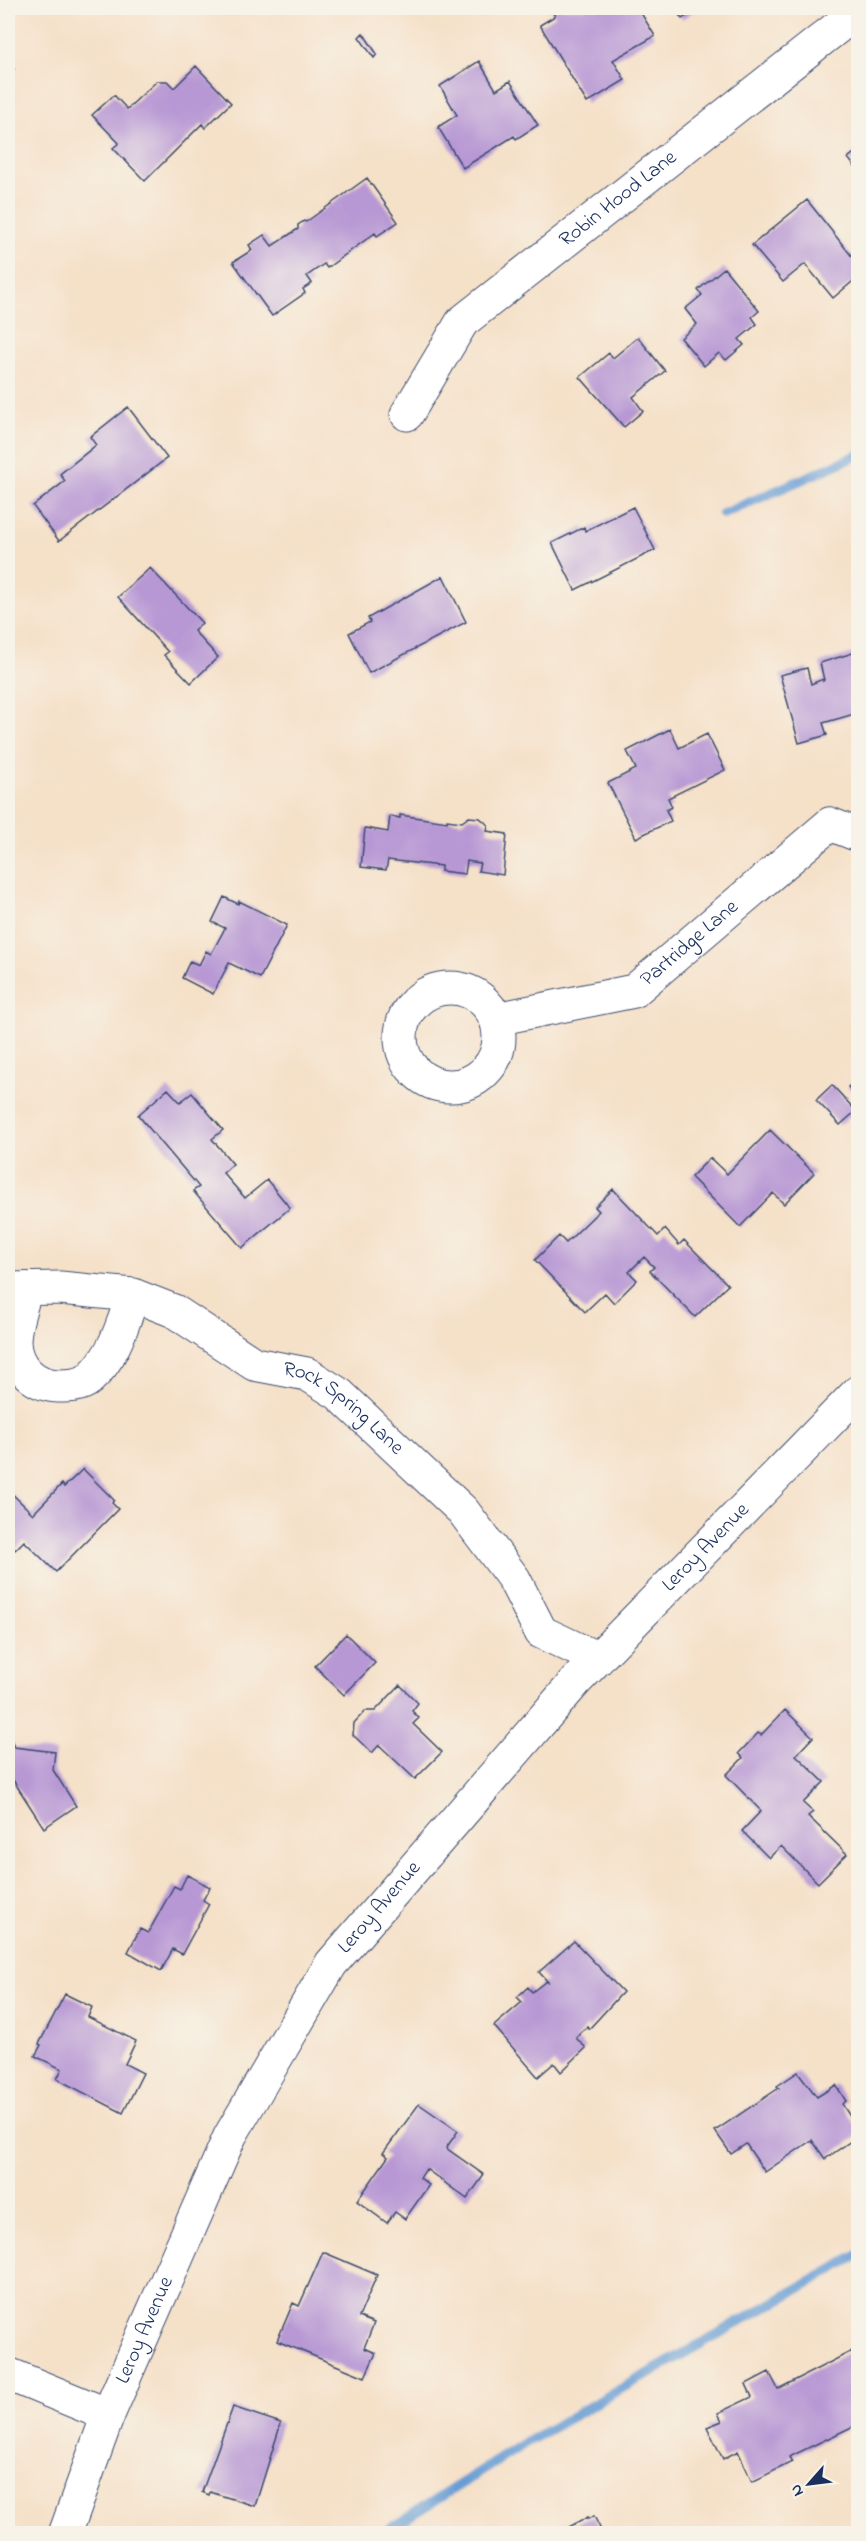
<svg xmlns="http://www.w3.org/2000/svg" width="866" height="2541" viewBox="0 0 866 2541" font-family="'Indie Flower',sans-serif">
<rect width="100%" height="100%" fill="#f7f3e8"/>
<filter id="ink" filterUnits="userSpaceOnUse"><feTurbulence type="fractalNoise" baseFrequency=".0167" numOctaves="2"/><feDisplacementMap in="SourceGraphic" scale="12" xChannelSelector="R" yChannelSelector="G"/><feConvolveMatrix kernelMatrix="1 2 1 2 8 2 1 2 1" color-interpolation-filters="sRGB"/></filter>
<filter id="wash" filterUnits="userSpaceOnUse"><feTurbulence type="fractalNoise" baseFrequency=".008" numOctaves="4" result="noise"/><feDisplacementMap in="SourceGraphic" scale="24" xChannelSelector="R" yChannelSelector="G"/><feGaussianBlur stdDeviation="1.35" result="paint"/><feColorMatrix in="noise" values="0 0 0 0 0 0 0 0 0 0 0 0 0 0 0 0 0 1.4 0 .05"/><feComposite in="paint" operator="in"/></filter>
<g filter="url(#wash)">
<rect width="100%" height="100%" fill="#f5e0c8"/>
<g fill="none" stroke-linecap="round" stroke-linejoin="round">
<path stroke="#689dd4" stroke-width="10" d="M723 514 858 455
M382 2534 525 2443 858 2255"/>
</g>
<g id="blocks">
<path fill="#b798d4" d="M550 8H638L655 36 613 60 625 80 587 103 540 25 555 16Z
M674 8H698L682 19Z
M363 33 377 54 374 58 359 37Z
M479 61 496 90 510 81 538 125 516 139 514 136 463 168 438 127 457 115 440 86Z
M8 64 14 69 8 76Z
M196 66 231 103 205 128 202 124 145 181 113 148 119 143 92 115 114 95 127 109 157 81H167L174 88Z
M858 150V171L848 158Z
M367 178 398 222 377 236 375 233 327 268 324 264 307 276 312 283 303 289 305 293 272 316 233 262 252 250 249 245 264 235 272 246 298 229V225L304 221 306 222Z
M807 200 858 264V277L833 298 805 264 783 282 752 245Z
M724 268 759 311 752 317 757 324 739 339 744 345 726 360 719 353 704 366 681 338 697 324 685 309 702 295 698 290Z
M638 337 665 371 633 397 643 411 624 427 580 377 609 353 613 358Z
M128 407 167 458 59 541 33 506 65 481 60 474 96 445 90 437Z
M633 507 655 550 575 590 552 543 584 527 585 531Z
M150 568 202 623 194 631 218 657 191 683 164 655 168 652 118 597Z
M443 576 466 622 369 673 349 633 370 622 368 618Z
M856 652 858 661V713L823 723 827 735 799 743 780 675 807 668 811 684 823 679V681L824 680 820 663Z
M670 729 679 748 707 734 725 770 668 798 672 807 666 810 671 821 636 838 608 783 636 769 627 751Z
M400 815 447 822V820L462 822 469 817 480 818 488 825 487 831 507 834 503 875 478 871 480 863 467 861 465 874 441 871V866L388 860 386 870 361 867 365 828 388 832 390 816 400 818Z
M224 897 238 904 239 901 287 925 260 978 229 963 213 994 182 978 190 961 199 965 206 951 211 954 225 928 212 922Z
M858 1078V1098L848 1087Z
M832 1085 856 1111 840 1125 816 1100Z
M168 1089 180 1102 192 1093 223 1130 212 1139 233 1164 223 1173 245 1198 267 1180 290 1208 242 1248 193 1191 199 1187 138 1115Z
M770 1130 814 1173 784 1204 773 1193 740 1227 691 1177 710 1158 727 1174Z
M613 1189 658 1236 665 1229 679 1245 684 1240 728 1285 695 1317 650 1271 654 1267 644 1257 629 1272 637 1280 614 1303 605 1293 585 1312 535 1260 559 1236 566 1243 599 1211 595 1207Z
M83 1469 114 1500 112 1503 118 1509 56 1572 24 1541 15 1550 8 1543V1490L33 1514 62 1484 64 1487Z
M346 1634 375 1663 344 1695 315 1666Z
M400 1685 418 1703 412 1711 419 1718 413 1724 442 1752 415 1779 379 1745 372 1753 353 1735 354 1723 365 1711H375Z
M785 1710 813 1737 796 1755 824 1782 803 1803 813 1812 808 1816 847 1854 818 1883 781 1846 769 1858 742 1831 761 1811 726 1775 743 1758 739 1753 758 1733 761 1735Z
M8 1732 14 1747 55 1752 53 1770 76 1806 44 1828 11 1777 8 1778Z
M187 1875 210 1887 203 1900 209 1904 182 1954 173 1949 161 1971 128 1952 140 1929 148 1933 174 1886 180 1889Z
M574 1941 623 1992 589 2029 587 2026 576 2038 586 2048 561 2072 554 2063 538 2077 494 2026 522 2002 517 1997 528 1987 532 1992 545 1982H548L539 1972Z
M65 1994 92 2007 88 2017 136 2041 125 2064 143 2073 123 2113 57 2079 62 2069 35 2056 41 2045 39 2044Z
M8 2052 13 2055 8 2065Z
M798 2072 817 2097 836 2085 846 2101 842 2104 858 2129V2136L825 2159 812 2140 765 2172 746 2144 731 2154 715 2131 779 2088 777 2086Z
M419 2104 458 2131 446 2148 484 2175 467 2199 426 2169 420 2178 429 2185 405 2219 395 2212 387 2223 357 2201 388 2157 383 2153Z
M323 2252 377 2275 359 2317 374 2323 364 2348 376 2353 365 2377 277 2341 293 2303 299 2306Z
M852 2351 858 2364V2424L789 2457 792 2462 752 2482 738 2451 723 2459 707 2427 722 2421 718 2413 752 2397 746 2384 769 2372 778 2389Z
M233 2407 281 2423 255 2506 210 2492 209 2495 202 2492Z
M594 2516 603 2534H565L563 2530 588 2517V2519Z"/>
</g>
</g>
<g filter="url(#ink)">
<use href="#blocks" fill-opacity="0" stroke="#3c4a6e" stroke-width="1.5"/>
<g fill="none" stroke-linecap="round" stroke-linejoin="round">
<g stroke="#3c4a6e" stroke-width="35">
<g id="minor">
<path id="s1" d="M407 414 462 322 858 11"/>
<circle cx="450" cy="1037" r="49"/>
<path id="s2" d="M496 1019 634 991 830 824 858 835"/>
<path id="s3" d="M8 1289 60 1288 133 1295 174 1311 254 1364 307 1374 339 1394 463 1511 514 1579 541 1632 598 1659"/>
<path d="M26 1289C21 1306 14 1324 14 1342 15 1367 34 1385 58 1386 68 1386 81 1386 89 1379 114 1357 122 1326 133 1295"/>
<path d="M8 2374 108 2415"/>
<path id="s4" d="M65 2534 108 2415 230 2136 331 1964 576 1681 858 1392"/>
</g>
</g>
<use href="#minor" stroke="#fff" stroke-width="33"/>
</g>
</g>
<g text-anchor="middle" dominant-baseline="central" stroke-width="4.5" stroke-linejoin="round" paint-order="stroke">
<g font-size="21" fill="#1b2f5e" stroke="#f7f3e8">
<text stroke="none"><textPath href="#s1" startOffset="306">Robin Hood Lane</textPath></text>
<text stroke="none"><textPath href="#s2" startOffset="214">Partridge Lane</textPath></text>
<text stroke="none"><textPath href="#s3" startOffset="368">Rock Spring Lane</textPath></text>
<text stroke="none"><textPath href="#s4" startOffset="1191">Leroy Avenue</textPath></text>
<text stroke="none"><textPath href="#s4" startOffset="705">Leroy Avenue</textPath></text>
<text stroke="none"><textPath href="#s4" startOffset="219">Leroy Avenue</textPath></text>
</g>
</g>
<rect width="866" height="2541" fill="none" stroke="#f7f3e8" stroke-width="30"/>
<g transform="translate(809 2484) rotate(242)" stroke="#f7f3e8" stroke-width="4.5" paint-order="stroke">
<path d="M0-4.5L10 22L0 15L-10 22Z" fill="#1b2f5e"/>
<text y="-9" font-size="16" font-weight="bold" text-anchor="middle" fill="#1b2f5e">N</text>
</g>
</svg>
